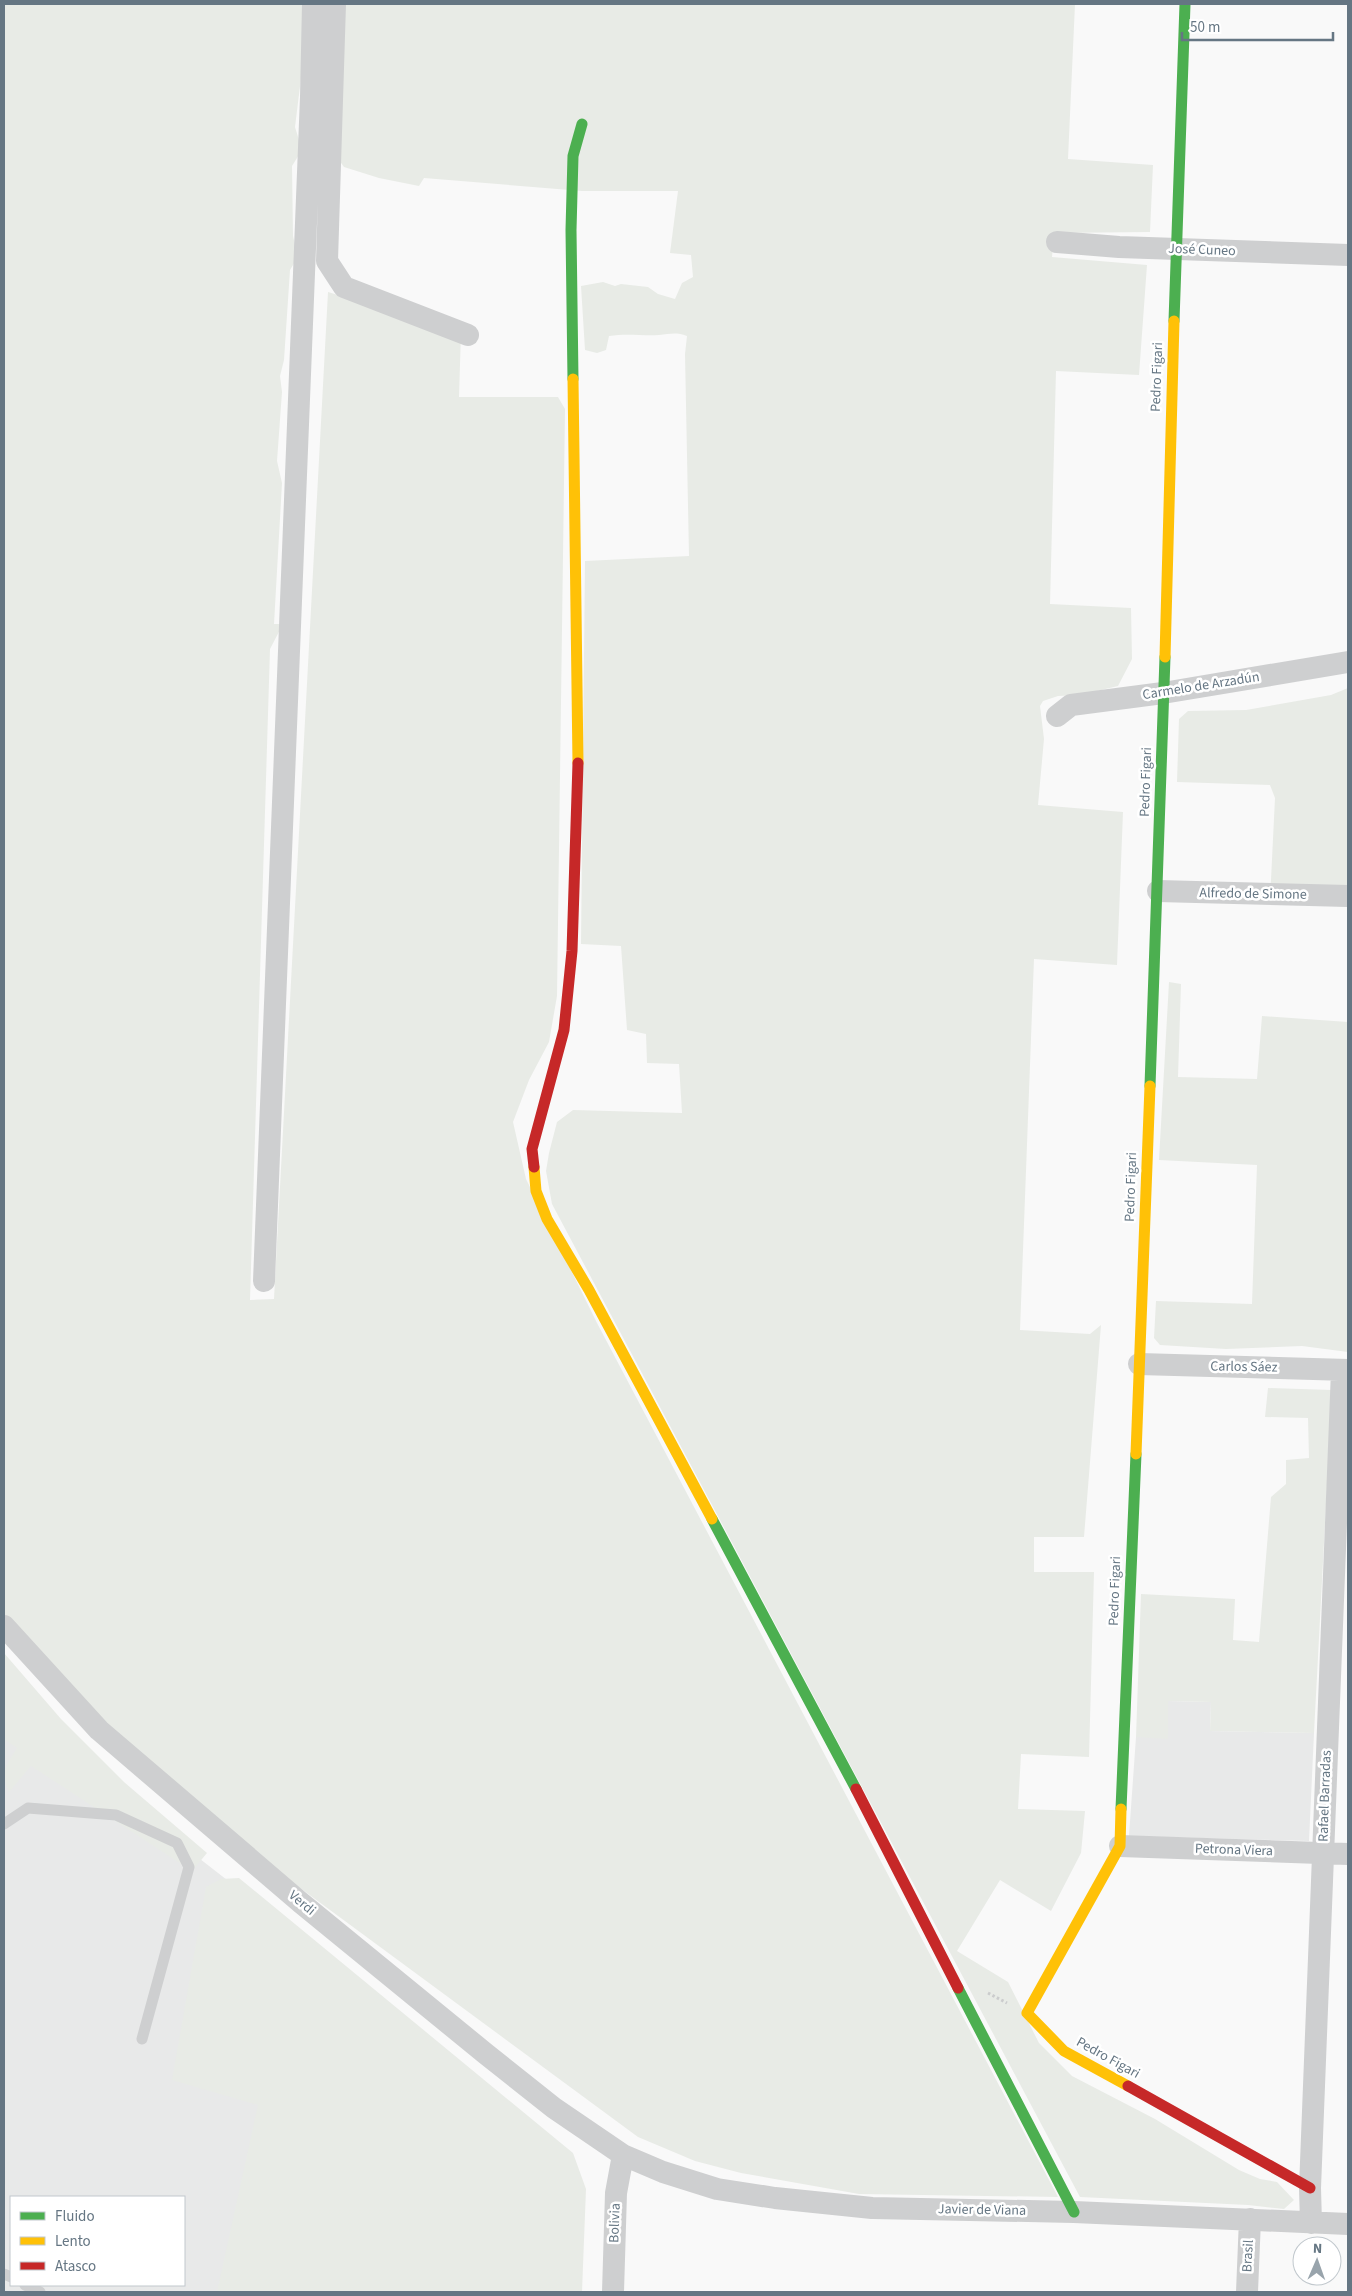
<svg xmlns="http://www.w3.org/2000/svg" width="1352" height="2296" viewBox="0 0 1352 2296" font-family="'Source Sans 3',sans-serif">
<rect width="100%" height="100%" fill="#f9f9f9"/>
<path fill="#e8e9e9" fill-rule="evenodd" d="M4 1695 33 1729 313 1947 228 2292H4ZM11 2197H184V2285H11Z
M1168 1701 1211 1702 1210 1731 1314 1733 1309 1841 1129 1836 1136 1737Z"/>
<path fill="#e8ebe6" d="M4 4H303L301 78 295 127 302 150 292 166 293 236 296 249V260L290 270 284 360 280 376 282 392 277 461 282 483 274 624H283L270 649 250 1300 274 1299 328 292 461 332 459 397H558L565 409 557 996 549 1042 529 1080 513 1122 526 1179 597 1323 1058 2197 859 2194 741 2173 695 2161 638 2137 125 1759 4 1626Z
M340 4H1075L1068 159 1153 165 1150 232 1054 233 1052 257 1147 265 1139 375 1056 371 1050 604 1131 608 1132 659 1118 686 1080 695 1058 696 1043 701 1040 706 1044 739 1038 805 1123 812 1117 965 1034 959 1020 1330 1090 1334 1101 1325 1084 1537H1034V1572H1094L1089 1757 1021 1754 1018 1809 1085 1811 1081 1853 1051 1911 1000 1880 957 1951 1008 1982 1039 2043 1072 2076 1155 2119 1239 2170 1260 2179 1277 2182 1294 2200 1284 2209 1248 2205 1080 2197 552 1204 546 1171 549 1153 557 1122 573 1110 682 1113 679 1064 647 1063 646 1034 627 1030 621 946 581 944 585 561 689 556 685 354 687 336C676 332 670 334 659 335 642 336 627 333 609 336L606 350 597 353 585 350 581 286 603 282 615 286 621 284 648 287 658 294 675 299 682 283 693 277 691 255 670 253 678 191H582L424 178 419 186 379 178 344 167 334 153Z
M1348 688V907L1270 900 1275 798 1270 785 1177 782 1179 719 1188 711 1246 710 1331 695Z
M1169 982 1181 984 1178 1077 1257 1079 1262 1016 1348 1022V1352L1302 1346 1226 1349 1160 1345 1154 1338 1156 1301 1252 1304 1257 1165 1159 1160Z
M1268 1388 1332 1390 1314 1733 1210 1731 1211 1702 1168 1701V1739L1136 1737 1141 1594 1235 1599 1233 1640 1259 1642 1271 1497 1286 1484V1460L1309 1458 1308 1418 1265 1417Z
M4 1653 61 1719 124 1782 207 1853 192 1871 31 1766 9 1792C0 1771 6 1766 17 1748L4 1739Z
M239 1878 573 2153 586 2189 582 2292H217L258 2105 172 2080 206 1887 221 1879Z"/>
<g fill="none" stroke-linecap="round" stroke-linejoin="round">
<path stroke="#cbcccd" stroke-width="3" stroke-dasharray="2.5 2.5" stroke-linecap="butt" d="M988 1993 1007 2003"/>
<path stroke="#cecfd0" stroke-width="11" d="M4 1824 28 1808 116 1815 177 1843 189 1867 142 2039
M4 2274 11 2277
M25 2285 40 2292"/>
<path stroke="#cecfd0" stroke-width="22" d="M335 4 327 261 344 287 468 335
M1057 242 1119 247 1348 255
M1057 716 1071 705 1163 693 1348 662
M1158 891 1348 896
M264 1281 311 97 313 4
M1139 1364 1348 1370
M4 1626 99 1730 300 1902 486 2054 554 2108 623 2155 663 2172 717 2189 775 2198 872 2208 1074 2212 1348 2224
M1120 1846 1348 1854
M1311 2223 1310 2188 1342 1370
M613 2292 616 2193 623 2155
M1247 2292 1250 2219"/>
<path stroke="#4caf50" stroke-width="11" d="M1174 321 1185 4
M573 379 571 230 573 156 582 124
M1150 1086 1165 657
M712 1519 856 1789
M1121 1809 1136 1454
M958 1988 1074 2212"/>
<path stroke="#ffc107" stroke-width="11" d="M573 379 578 763
M1165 657 1174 321
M534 1167 536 1191 547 1219 589 1290 712 1519
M1136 1454 1150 1086
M1121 1809 1120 1846 1027 2013 1064 2051 1128 2086"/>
<path stroke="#c62828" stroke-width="11" d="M534 1167 532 1149 564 1030 572 951 578 763
M856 1789 958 1988
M1128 2086 1310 2188"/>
</g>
<g text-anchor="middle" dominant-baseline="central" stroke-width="5" stroke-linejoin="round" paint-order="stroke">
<g font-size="14" fill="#657683" stroke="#fff">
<text transform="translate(1202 250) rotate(2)">José Cuneo</text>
<text transform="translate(1157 377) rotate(-88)">Pedro Figari</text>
<text transform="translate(1201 686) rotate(-9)">Carmelo de Arzadún</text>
<text transform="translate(1146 782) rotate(-88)">Pedro Figari</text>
<text transform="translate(1253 894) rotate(1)">Alfredo de Simone</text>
<text transform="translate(1131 1187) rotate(-88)">Pedro Figari</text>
<text transform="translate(1244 1367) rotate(1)">Carlos Sáez</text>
<text transform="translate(1115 1591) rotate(-88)">Pedro Figari</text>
<text transform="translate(1325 1796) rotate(-88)">Rafael Barradas</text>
<text transform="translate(1234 1850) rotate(2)">Petrona Viera</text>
<text transform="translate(302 1903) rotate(40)">Verdi</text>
<text transform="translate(1108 2058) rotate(29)">Pedro Figari</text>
<text transform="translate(982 2210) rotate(1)">Javier de Viana</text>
<text transform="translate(615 2223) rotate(-88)">Bolivia</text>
<text transform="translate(1248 2256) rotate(-87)">Brasil</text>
</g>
</g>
<rect width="1352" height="2296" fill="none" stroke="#657683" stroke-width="10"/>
<rect x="10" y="2196" width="175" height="90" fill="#ffffff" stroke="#c1c8cd"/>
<rect x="20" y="2212" width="25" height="8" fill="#4caf50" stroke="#c1c8cd"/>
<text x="55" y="2221" font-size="15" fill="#657683">Fluido</text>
<rect x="20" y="2237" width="25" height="8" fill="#ffc107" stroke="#c1c8cd"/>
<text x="55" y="2246" font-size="15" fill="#657683">Lento</text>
<rect x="20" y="2262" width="25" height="8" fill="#c62828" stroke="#c1c8cd"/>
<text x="55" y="2271" font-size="15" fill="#657683">Atasco</text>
<g transform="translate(1317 2261) rotate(2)"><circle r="24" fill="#ffffff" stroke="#c1c8cd"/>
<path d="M0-4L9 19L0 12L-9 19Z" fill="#99a4ac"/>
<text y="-8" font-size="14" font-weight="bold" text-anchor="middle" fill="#657683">N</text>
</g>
<path d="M1182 32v8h151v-8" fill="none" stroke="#657683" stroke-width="2.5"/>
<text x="1190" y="32" font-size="15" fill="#657683" stroke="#ffffff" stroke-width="4" paint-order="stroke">50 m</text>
</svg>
